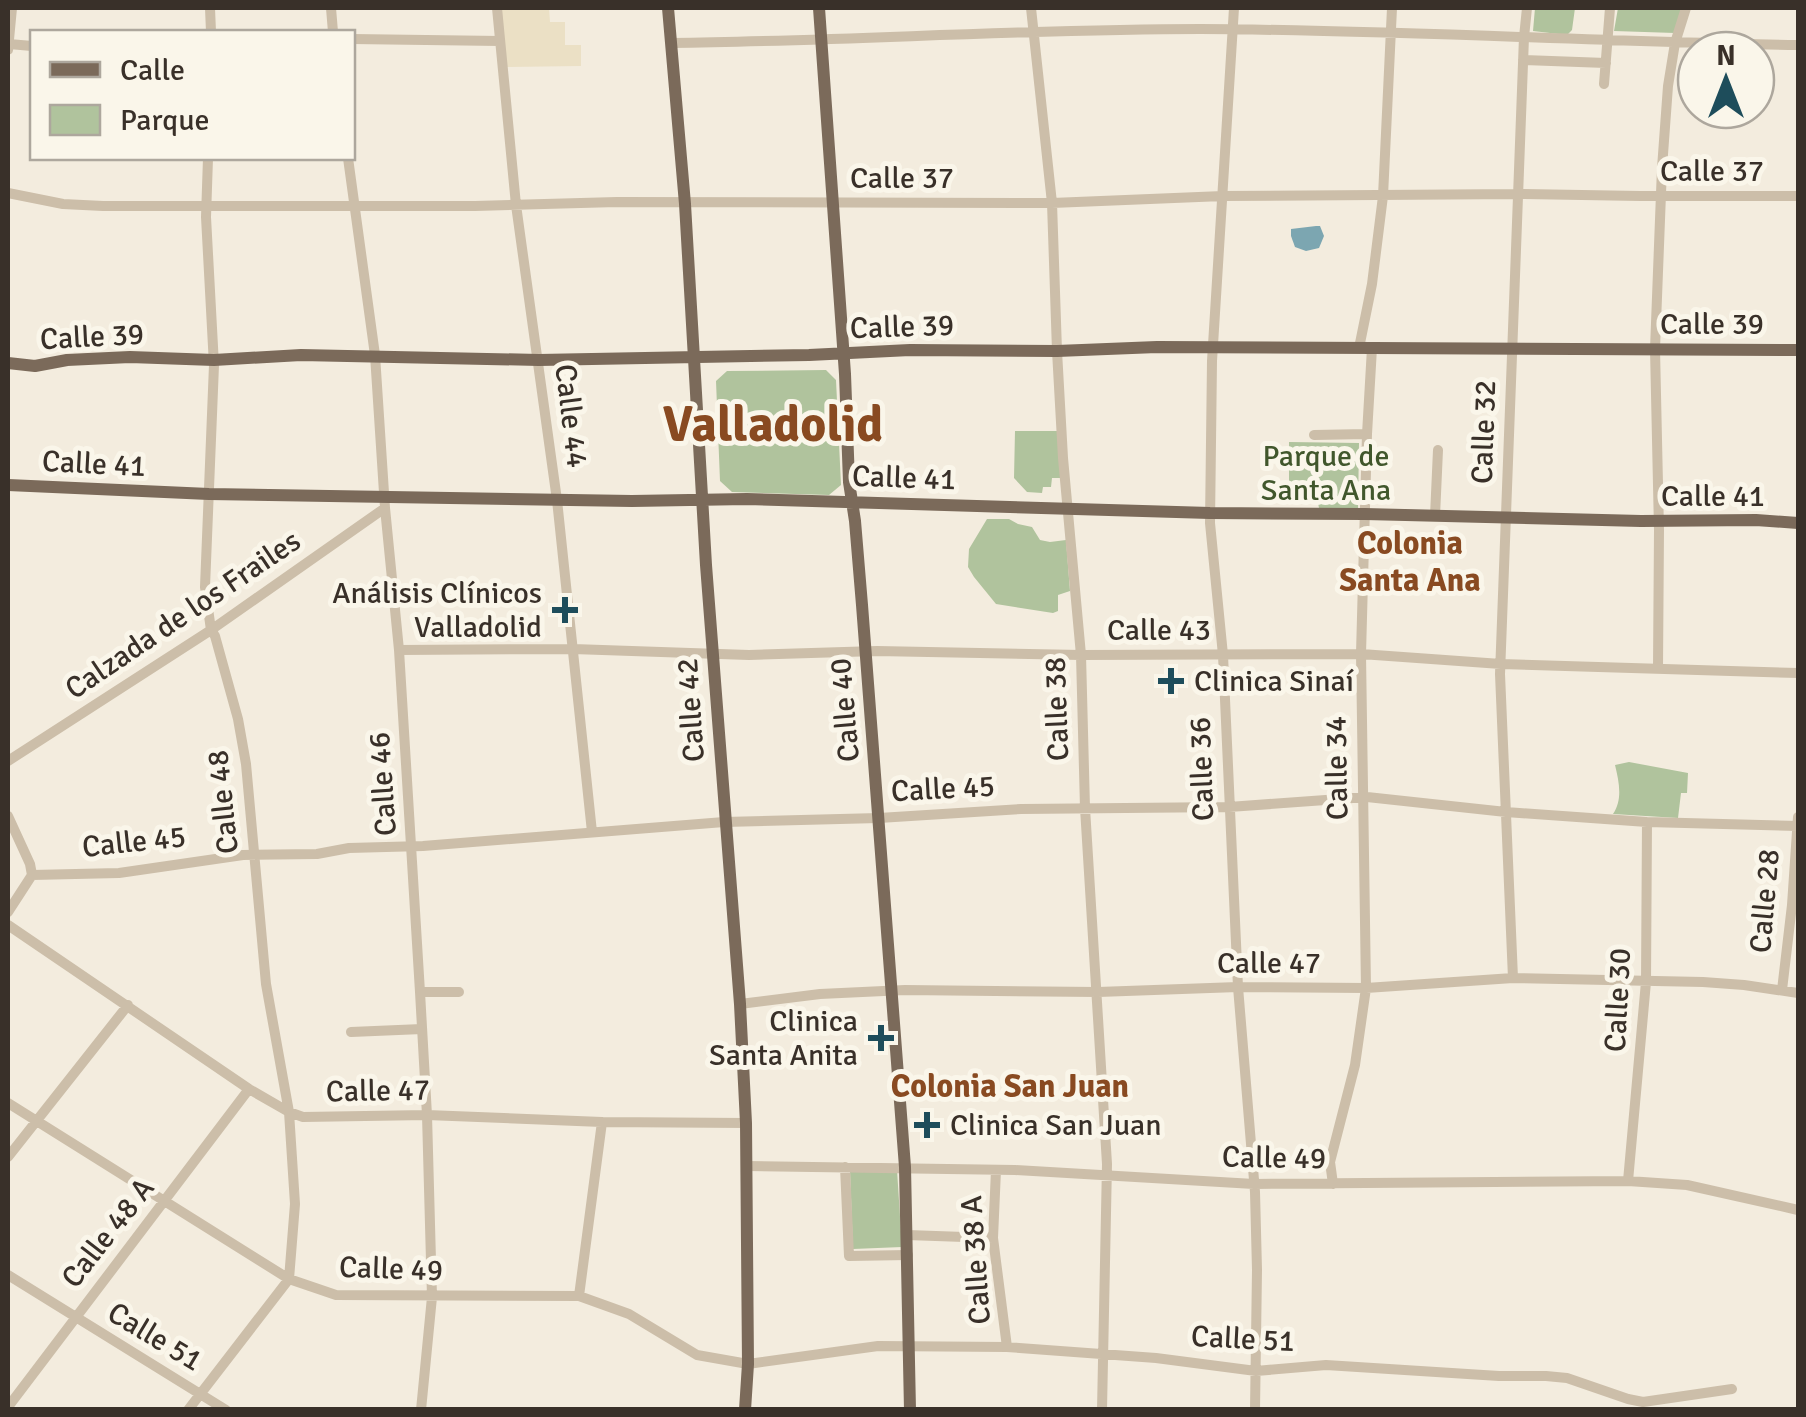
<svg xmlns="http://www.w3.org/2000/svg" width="1806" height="1417" viewBox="0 0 1806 1417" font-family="Signika,sans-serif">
<rect width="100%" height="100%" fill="#f3ecde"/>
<path fill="#b0c39d" d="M1535 8H1575L1572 30 1567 35 1533 31Z
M1618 8H1682L1675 33 1614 31Z
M826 370 836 380 841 485 829 495 732 492 720 481 716 381 727 371Z
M1015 431H1061L1063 478H1052L1051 487H1043L1042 493 1027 492 1014 478Z
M1289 442 1359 443 1358 509 1319 508 1318 503H1289Z
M987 519H1009L1018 524 1032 527 1040 540 1050 542 1066 540 1070 591 1058 595V611L1053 613 996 604 974 577 968 567 969 549Z
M1629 762 1688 773 1687 793H1681L1678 818 1613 814C1623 799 1619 782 1615 765Z
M897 1170 902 1247 853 1249 850 1171Z"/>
<path fill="#ebe0c5" d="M497 8H549L550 22H565V45H581V66L502 67Z"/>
<path fill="#7ca6b1" d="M1316 226H1320L1324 236 1319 248 1306 251 1295 247 1291 236V229Z"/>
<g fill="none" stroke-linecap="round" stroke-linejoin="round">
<path stroke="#ccbea9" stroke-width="10" d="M210 8 211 32
M331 8 333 32
M497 8 516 205 557 500 592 832
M1031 8 1052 203 1057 351 1063 458 1081 655 1085 808 1107 1164 1102 1410
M1234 8 1212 361 1210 523 1223 655 1238 987 1255 1192 1257 1270 1255 1410
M352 39 500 41
M671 43C847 41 1024 29 1200 29 1400 30 1599 42 1798 45
M9 44 32 46
M8 50 12 8
M1523 60 1606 63
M1604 84 1610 8
M348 158 375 355 385 508 399 650 420 992 427 1115 432 1297 421 1410
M8 193 63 204 103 206H475L617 202 1052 203 1223 196 1519 194 1640 196H1798
M1359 348 1372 284 1383 196 1392 8
M1314 435 1367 434
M1435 516 1438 450
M399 650 573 649 749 655 877 651 1081 655 1361 654 1501 664 1798 673
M1658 667 1659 530 1655 349 1662 168 1668 86 1675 43 1686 8
M8 761 211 630 385 508
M8 816 30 864 32 875 8 912
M32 875 119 873 243 855 317 854 349 848 423 846 724 822 879 818 1021 809 1229 807 1367 797 1506 812 1647 822 1798 826
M8 925 249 1089 289 1112 303 1117 427 1115 602 1122 746 1123
M1513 978 1500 674 1524 37 1527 8
M1782 990 1792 905 1798 817
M420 992H459
M740 1004 820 994 905 990 1098 992 1238 987 1366 988 1513 978 1703 982 1744 985 1798 993
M351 1032 422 1029
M8 1103 289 1279 336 1295 579 1296 629 1314 697 1355 748 1364 878 1346 1007 1347 1156 1358 1256 1371 1326 1365 1499 1376H1546L1567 1378 1628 1399 1643 1402 1732 1389
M8 1157 128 1005
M746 1166 1015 1170 1254 1184 1628 1181 1687 1185 1798 1210
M845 1167 849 1256 908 1255
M996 1170 993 1238 1007 1347
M1628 1181 1646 982 1647 822
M1333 1184 1330 1162 1355 1065 1366 988 1361 654 1367 434 1372 348
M907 1235 993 1238
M8 1275 226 1410
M579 1296 602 1122
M8 1407 249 1089
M188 1410 289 1279 295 1204 289 1112 266 984 246 764 238 719 215 636 211 630 205 587 214 365 206 217 208 158"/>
<path stroke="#7b6a5a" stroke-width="12" d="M668 8 685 204 706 565 740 1004 746 1123 748 1364 745 1410
M819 8 845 374 849 482 855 521 862 605 905 1167 910 1410
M8 363 35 366 67 360 130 357 214 360 301 355 539 360 809 355 910 350 1057 351 1157 347 1798 350
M8 485 209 494 632 501 747 499 1210 513 1365 514 1641 521 1756 520 1798 523"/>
</g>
<g fill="#1e4d5b" stroke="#faf6ea" stroke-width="4">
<path d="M560 595h10v10h10v10h-10v10h-10v-10h-10v-10h10z"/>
<path d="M1166 666h10v10h10v10h-10v10h-10v-10h-10v-10h10z"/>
<path d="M876 1023h10v10h10v10h-10v10h-10v-10h-10v-10h10z"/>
<path d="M922 1110h10v10h10v10h-10v10h-10v-10h-10v-10h10z"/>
</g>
<g text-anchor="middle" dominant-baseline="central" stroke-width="10" stroke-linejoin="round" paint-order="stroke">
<g font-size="30" fill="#393029" stroke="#faf6ea">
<text x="1712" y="171">Calle 37</text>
<text x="902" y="178">Calle 37</text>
<text x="1712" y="324">Calle 39</text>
<text transform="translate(902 327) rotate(-2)">Calle 39</text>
<text transform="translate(92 337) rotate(-3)">Calle 39</text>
<text transform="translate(571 416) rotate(83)">Calle 44</text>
<text transform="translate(1484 432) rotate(-88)">Calle 32</text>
<text transform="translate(94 464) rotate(3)">Calle 41</text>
<text transform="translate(904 478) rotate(2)">Calle 41</text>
<text x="1713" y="496">Calle 41</text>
<text transform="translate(183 615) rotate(-34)">Calzada de los Frailes</text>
<text x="1159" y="630">Calle 43</text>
<text transform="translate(1057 709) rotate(-92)">Calle 38</text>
<text transform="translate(691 710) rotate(-94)">Calle 42</text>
<text transform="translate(845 710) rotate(-95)">Calle 40</text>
<text transform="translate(1337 768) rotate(-91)">Calle 34</text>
<text transform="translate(1202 769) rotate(-92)">Calle 36</text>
<text transform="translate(383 784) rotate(-94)">Calle 46</text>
<text transform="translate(943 789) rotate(-3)">Calle 45</text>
<text transform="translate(223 802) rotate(-96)">Calle 48</text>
<text transform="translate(134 842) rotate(-6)">Calle 45</text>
<text transform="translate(1765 901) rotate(-85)">Calle 28</text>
<text x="1269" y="963">Calle 47</text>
<text transform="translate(1618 1000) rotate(-87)">Calle 30</text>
<text transform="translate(378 1091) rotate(-1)">Calle 47</text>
<text transform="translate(1274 1158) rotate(1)">Calle 49</text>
<text transform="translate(108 1233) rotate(-52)">Calle 48 A</text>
<text transform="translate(976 1260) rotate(-94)">Calle 38 A</text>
<text transform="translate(391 1269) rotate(2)">Calle 49</text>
<text transform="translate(155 1337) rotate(31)">Calle 51</text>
<text transform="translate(1243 1339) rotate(3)">Calle 51</text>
</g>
<g font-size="30" fill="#41572c" stroke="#faf6ea">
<text x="1326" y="456">Parque de<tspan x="1326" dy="34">Santa Ana</tspan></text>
</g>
<g font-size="30" fill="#393029" stroke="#faf6ea" text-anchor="end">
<text x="542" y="593">Análisis Clínicos<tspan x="542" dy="34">Valladolid</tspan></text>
<text x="1194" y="681" text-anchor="start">Clinica Sinaí</text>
<text x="858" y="1021">Clinica<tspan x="858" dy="34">Santa Anita</tspan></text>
<text x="950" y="1125" text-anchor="start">Clinica San Juan</text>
</g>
<g font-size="32" font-weight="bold" fill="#894a21" stroke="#faf6ea">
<text x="1410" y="543">Colonia<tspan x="1410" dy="37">Santa Ana</tspan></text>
<text x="1010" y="1086">Colonia San Juan</text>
</g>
<g font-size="50" font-weight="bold" fill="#894a21" stroke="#faf6ea">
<text x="773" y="425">Valladolid</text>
</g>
</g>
<rect width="1806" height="1417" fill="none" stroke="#393029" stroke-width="20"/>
<rect x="30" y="30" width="325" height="130" fill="#faf6ea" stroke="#ada79d" stroke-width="2.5"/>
<rect x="50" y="62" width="50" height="15" fill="#7b6a5a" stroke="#ada79d" stroke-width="2.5"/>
<text x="120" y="80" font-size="30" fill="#393029">Calle</text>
<rect x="50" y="105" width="50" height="30" fill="#b0c39d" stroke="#ada79d" stroke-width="2.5"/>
<text x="120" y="130" font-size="30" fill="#393029">Parque</text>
<g transform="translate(1726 80)"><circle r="48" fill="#faf6ea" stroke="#ada79d" stroke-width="2.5"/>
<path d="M0-8L18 38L0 25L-18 38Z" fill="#1e4d5b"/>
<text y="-15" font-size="28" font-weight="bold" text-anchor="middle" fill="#393029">N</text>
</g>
</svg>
